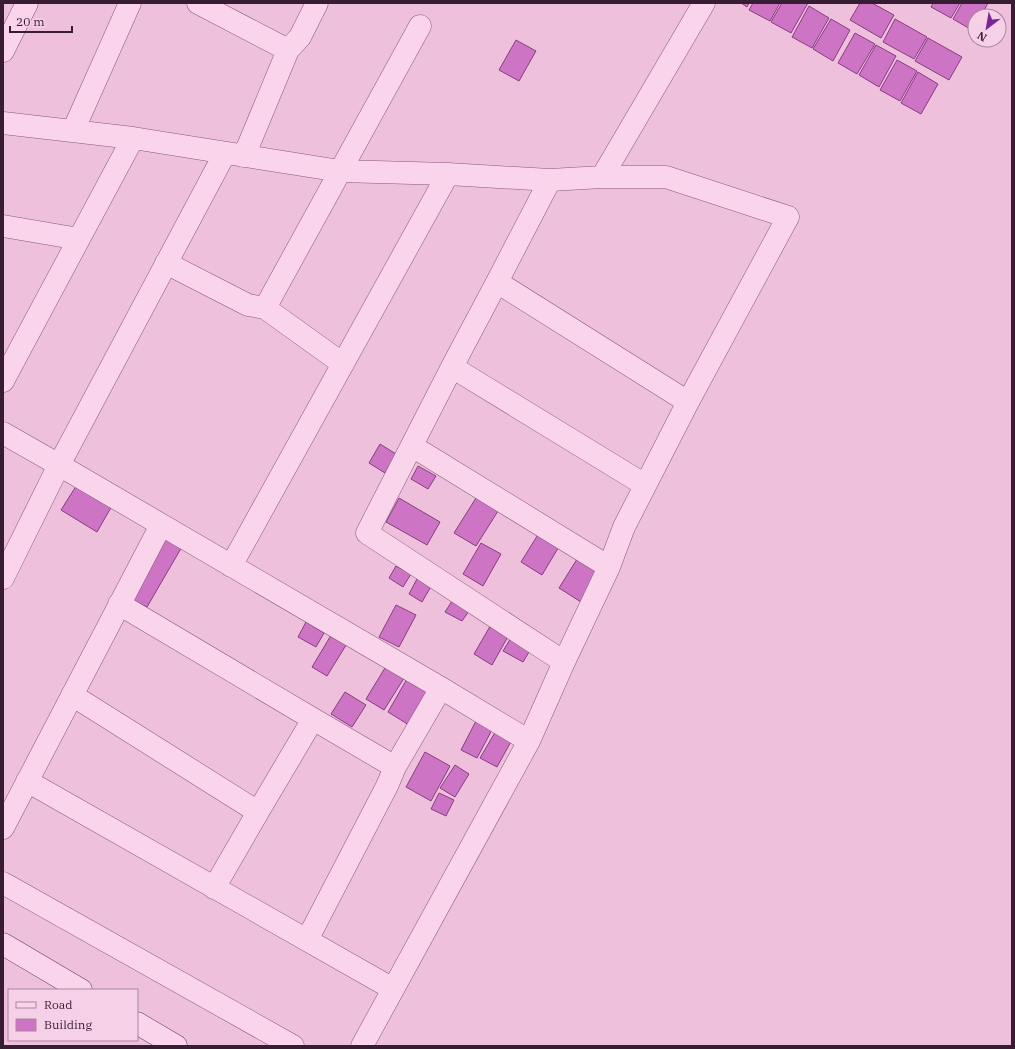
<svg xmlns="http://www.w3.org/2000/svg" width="1015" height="1049" viewBox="0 0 1015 1049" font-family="'IBM Plex Serif',serif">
<rect width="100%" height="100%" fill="#efc0dc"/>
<path fill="#cd75c4" stroke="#873d81" d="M741 3H749L747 7Z
M753 3H780L770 21 749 10Z
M782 3H808L791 33 771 22Z
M860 3H872L894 15 881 38 850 20Z
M933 3H960L951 18 931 7Z
M962 3H988L981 16H975V26L972 30 953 19Z
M809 6 829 18 812 48 792 37Z
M831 19 850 30 833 61 813 49Z
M895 19 927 37 914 59 883 42Z
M855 33 875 44 857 74 838 63Z
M928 38 962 57 949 80 915 61Z
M516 40 536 51 519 81 499 70Z
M876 45 896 56 879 87 859 75Z
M897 60 917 71 900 101 880 90Z
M918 72 938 84 921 114 901 103Z
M380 444 396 454 385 473 369 463Z
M418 466 436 476 428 489 411 479Z
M78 483 113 504 97 532 61 510Z
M399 498 440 522 427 545 386 522Z
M476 498 498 511 476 546 454 533Z
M539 533 560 545 542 575 521 562Z
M165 535 183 545 147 607 129 598Z
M481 543 501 554 483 586 463 574Z
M579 556 602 570 581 602 559 588Z
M396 566 411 574 403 587 389 578Z
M419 575 433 583 422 602 409 594Z
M454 598 471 608 462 621 445 612Z
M396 605 416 615 399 647 379 637Z
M306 622 324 633 316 647 298 637Z
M492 623 510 633 492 665 474 654Z
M333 632 348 642 327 676 312 667Z
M512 636 532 647 523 662 503 651Z
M388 663 406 675 384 710 366 699Z
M408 677 430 689 409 725 388 712Z
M345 692 366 705 352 727 331 714Z
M477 719 493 728 477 758 461 750Z
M497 729 513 738 497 767 480 758Z
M425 752 450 766 431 801 406 787Z
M455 765 469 774 455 797 440 788Z
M439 793 454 800 446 816 431 809Z"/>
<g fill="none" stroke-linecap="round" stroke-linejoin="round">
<g stroke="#88587d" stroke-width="23">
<path id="street" d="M198 3 288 50
M3 51 27 3
M3 123 133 138 340 171 448 174 550 180
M73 131 130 3
M244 156 288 50 300 37 317 3
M602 177 704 3
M3 226 79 239
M166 263 248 305 265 308 343 364
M497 282 688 402
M265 308 420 26
M452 367 645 485
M3 381 133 138
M3 433 59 465 225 153
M412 446 609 567
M231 566 448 174
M3 578 59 465 441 688 529 741
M119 604 313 719
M72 695 258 812 214 888
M27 781 393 989
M258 812 313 719 395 767 441 688
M3 828 161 525
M3 883 293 1046
M307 940 387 786 395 767
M362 1046 529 741 564 662 609 567 624 527 688 402 788 217 666 177H602L550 180 497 282 452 367 367 533 564 662"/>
</g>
<g stroke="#6a3b61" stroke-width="23">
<path id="secondary" d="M3 944 81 990
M137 1023 176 1046"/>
</g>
<use href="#street" stroke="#f9d4ea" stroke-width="22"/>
<use href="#secondary" stroke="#f9d4ea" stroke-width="22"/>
</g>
<rect width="1015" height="1049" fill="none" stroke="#371d33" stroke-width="8"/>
<rect x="8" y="989" width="130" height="52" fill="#f6d0e6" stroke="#aa889e"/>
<rect x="16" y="1002" width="20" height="6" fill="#f9d4ea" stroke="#aa889e"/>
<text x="44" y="1009" font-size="12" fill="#371d33">Road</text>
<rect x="16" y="1019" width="20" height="12" fill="#cd75c4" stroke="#aa889e"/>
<text x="44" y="1029" font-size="12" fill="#371d33">Building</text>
<g transform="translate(987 28) rotate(211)"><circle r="19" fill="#f6d0e6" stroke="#aa889e"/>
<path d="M0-3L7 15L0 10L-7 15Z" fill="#752798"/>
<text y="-6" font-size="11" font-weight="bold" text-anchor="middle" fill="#371d33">N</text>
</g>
<path d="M10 26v6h62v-6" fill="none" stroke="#371d33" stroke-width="2"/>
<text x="16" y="26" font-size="12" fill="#371d33" stroke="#f6d0e6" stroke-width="3" paint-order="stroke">20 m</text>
</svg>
